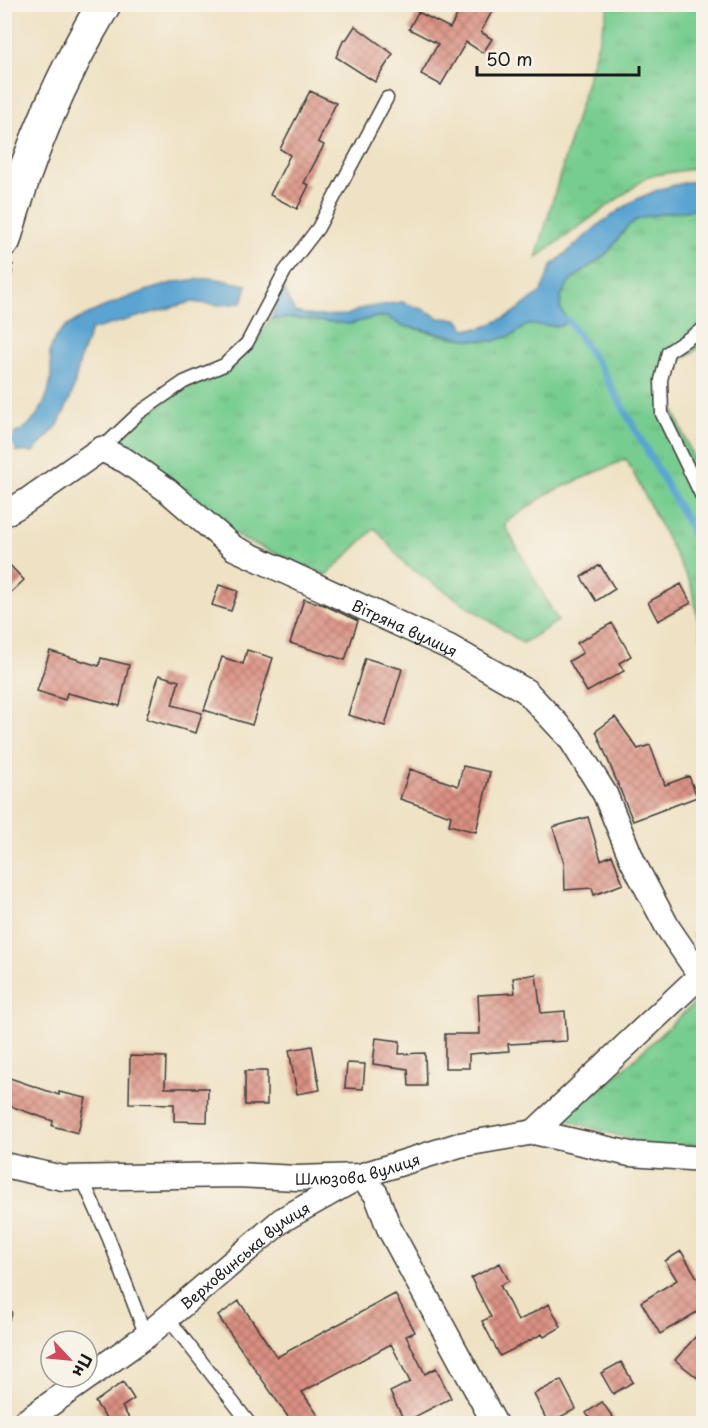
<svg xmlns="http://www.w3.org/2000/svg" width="708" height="1428" viewBox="0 0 708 1428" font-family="'Playpen Sans',sans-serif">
<defs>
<pattern id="grass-tufts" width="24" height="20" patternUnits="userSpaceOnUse" patternTransform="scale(1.5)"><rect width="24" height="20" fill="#77cd90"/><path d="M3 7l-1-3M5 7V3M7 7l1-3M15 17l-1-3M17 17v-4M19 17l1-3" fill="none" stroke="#66af7c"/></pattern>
<pattern id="building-cross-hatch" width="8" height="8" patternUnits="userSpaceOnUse" patternTransform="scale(1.5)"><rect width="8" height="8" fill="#db9083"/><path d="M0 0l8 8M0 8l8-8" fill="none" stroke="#b1756a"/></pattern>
</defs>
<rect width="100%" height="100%" fill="#f7f3e8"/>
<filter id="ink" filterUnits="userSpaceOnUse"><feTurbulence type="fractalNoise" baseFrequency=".0167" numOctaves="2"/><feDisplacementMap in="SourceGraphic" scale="12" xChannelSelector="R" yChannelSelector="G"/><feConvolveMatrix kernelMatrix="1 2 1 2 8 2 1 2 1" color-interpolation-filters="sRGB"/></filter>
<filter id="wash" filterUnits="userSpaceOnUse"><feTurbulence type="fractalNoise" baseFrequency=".008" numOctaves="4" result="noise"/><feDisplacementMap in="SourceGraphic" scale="24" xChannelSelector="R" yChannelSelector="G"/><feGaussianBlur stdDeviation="1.35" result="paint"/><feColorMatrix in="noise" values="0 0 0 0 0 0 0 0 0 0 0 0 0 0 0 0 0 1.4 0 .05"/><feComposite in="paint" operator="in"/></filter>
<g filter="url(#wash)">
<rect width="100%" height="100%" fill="#efe2c4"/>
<path fill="url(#grass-tufts)" stroke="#4a7456" stroke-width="1.5" d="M609 5H703V167L649 176 536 258Z
M703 208V345L676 364 667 394 703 482V644L691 585 626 459 549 493 504 524 558 621 523 643 406 565 375 528 327 575 242 539 143 466 120 443 133 425 160 405 248 352 271 319 292 318 349 324 377 317H388L400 325 450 337 471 340 494 341 513 335 527 325 560 308C561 303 560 297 562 294 569 277 594 265 607 253 618 243 624 224 639 219 660 212 682 212 703 208Z
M703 927V952L701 954 693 935Z
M703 995V1144L659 1148 560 1118 603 1088Z"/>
<path fill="#5aa4d2" stroke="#3b6077" stroke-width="1.5" d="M703 181V208C682 212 660 212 639 219 624 224 618 243 607 253 594 265 569 277 562 294 560 297 561 303 560 308L568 320 561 326 527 325 513 335 494 341 471 340 400 325 388 317H377L349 324 292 318 271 319 284 285 289 302 295 312 314 316 347 315 363 308 402 302 425 310 439 318 457 319 466 329 482 328 509 316 541 292 552 265 602 222 635 200 660 189 687 182Z
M212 278 247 285 242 303 218 305 191 302 91 330 81 356 72 394 58 425 33 452H16L14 434C36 426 50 398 51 375 53 356 44 357 57 336 69 316 152 288 176 282 188 280 200 279 212 278Z"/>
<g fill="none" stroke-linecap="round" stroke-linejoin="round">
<path stroke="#5aa4d2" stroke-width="7" d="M568 320 602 370 690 527 704 570
M4 439 15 442"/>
</g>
<g id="blocks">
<path fill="url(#building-cross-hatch)" d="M463 4H496L481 32 492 39 483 53 466 42 441 85 421 74 438 44 409 29 418 12 450 28Z
M355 26 393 54 375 82 336 57 344 39 346 40Z
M310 91 336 103 318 142 324 145 304 183 309 185 297 209 270 195 290 155 280 149Z
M4 559 24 580 4 599Z
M600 565 615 589 596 601 581 577Z
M681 584 691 603 658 621 648 602Z
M219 585 238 591 231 611 212 605Z
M304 599 324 605 358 621 345 660 290 643Z
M612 623 631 656 619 663 624 671 587 692 569 661 583 653 577 643Z
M247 650 273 658 252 725 204 710 222 657 243 664Z
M50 651 99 666 101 658 129 665 120 706 67 693 65 700 37 691Z
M365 658 402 669 385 726 348 715Z
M159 675 179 681 172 705 202 713 196 733 146 719Z
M615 717 638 749 650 745 665 785 689 776 697 797 633 821 596 731Z
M463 766 490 772 476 832 449 825 451 816 400 799 410 769 458 786Z
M588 817 601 860 612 855 623 884 594 895 592 888 565 890 564 863 553 827Z
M536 974 541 1013 565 1011 567 1041 508 1044 509 1051 469 1054V1068H445V1034H480L478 995 515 993 513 978Z
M376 1038 400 1041 399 1054 425 1053 426 1086H409L408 1069 373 1064Z
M312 1046 320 1090 297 1094 289 1050Z
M130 1056 166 1057 165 1088H208L207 1122 174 1121V1104L129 1103Z
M347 1063 365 1064 363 1089 345 1088Z
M245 1071H267V1105H245Z
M4 1076 59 1095V1092L86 1098 78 1133 52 1126 53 1121 4 1104Z
M681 1251 704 1289V1308L660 1334 641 1302 677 1280 665 1261Z
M500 1263 509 1281 500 1285 518 1321 549 1304 561 1327 544 1337 542 1334 500 1356 482 1321 491 1317 471 1278Z
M395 1294 415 1332 406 1336 425 1374 436 1368 451 1398 405 1422 390 1392 410 1382 391 1344 302 1392 324 1424H293L218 1316 239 1301 277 1357Z
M704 1327V1383L675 1360Z
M621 1362 633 1382 613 1394 601 1373Z
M561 1380 576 1409 548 1423 534 1394Z
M123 1382 134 1399 122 1407 133 1424H110L95 1402Z
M602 1402 618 1424H593L586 1413Z"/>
</g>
</g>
<g filter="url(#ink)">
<use href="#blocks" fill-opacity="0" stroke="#3c3a35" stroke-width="1.5"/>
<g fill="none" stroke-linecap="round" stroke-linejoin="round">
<g stroke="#3c3a35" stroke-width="15">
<path id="lane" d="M704 328 668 352 661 380 662 414 704 501
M101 449 139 413 184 382 224 365 247 343 285 271 318 228 387 98
M82 1178 109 1239 146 1336
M4 1315 5 1314
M167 1317 250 1424"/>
</g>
<g stroke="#3c3a35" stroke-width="27">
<g id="street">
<path id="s1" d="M4 514 25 502 101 449 126 461 167 490 234 548 449 647 526 691 570 738 605 794 633 862 668 928 700 975"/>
<path d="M534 1132 704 972"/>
<path id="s2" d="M4 1165 63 1178 236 1175 297 1178 360 1176 459 1145 534 1132 630 1154 704 1159"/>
<path id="s3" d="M22 1424 146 1336 282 1220 360 1176 376 1194 389 1228 495 1424"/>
</g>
</g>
<g stroke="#3c3a35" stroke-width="36">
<path id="secondary" d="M4 240C27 155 59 80 104 4"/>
</g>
<path stroke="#3c3a35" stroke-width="4" stroke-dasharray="4.5 4.5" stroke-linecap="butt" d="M4 328 12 264"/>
<use href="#lane" stroke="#fff" stroke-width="12"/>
<use href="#street" stroke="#fff" stroke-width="24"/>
<use href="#secondary" stroke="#fff" stroke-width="33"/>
</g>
</g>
<g text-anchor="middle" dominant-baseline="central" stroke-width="5" stroke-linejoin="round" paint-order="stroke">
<g font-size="15" fill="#1c1c1c" stroke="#f7f3e8">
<text stroke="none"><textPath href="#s1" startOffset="472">Вітряна вулиця</textPath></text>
<text stroke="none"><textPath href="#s2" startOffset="356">Шлюзова вулиця</textPath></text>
<text stroke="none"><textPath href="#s3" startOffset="280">Верховинська вулиця</textPath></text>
</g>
</g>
<rect width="708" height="1428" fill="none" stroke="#f7f3e8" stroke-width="24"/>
<g transform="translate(69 1359) rotate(116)"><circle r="28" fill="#f7f3e8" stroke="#9f9d96" stroke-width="1.5"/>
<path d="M0-4.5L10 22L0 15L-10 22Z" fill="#d1495b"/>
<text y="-9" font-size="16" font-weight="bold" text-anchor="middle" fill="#1c1c1c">Пн</text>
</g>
<path d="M477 66v9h162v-9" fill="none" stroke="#1c1c1c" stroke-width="3"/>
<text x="486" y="66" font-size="18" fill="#1c1c1c" stroke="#f7f3e8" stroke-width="4.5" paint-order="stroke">50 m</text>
</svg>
